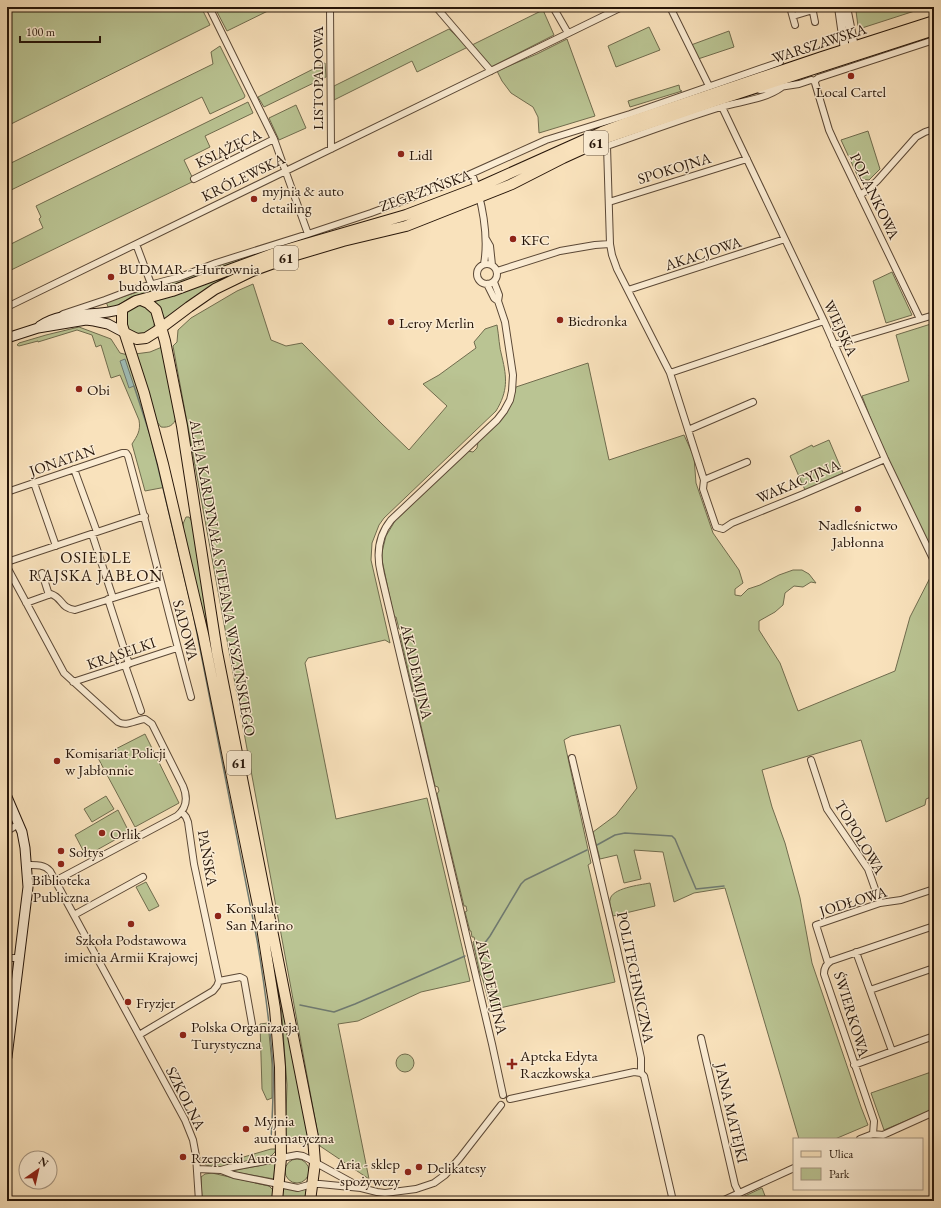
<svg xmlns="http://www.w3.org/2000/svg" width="941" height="1208" viewBox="0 0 941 1208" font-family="'EB Garamond',serif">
<rect width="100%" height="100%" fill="#f9e2bc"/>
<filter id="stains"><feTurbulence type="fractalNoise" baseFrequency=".005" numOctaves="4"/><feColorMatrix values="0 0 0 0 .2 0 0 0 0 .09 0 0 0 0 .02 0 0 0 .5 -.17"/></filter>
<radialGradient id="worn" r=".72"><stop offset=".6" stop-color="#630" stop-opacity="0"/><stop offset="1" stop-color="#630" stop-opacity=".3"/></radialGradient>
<path fill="#bac493" stroke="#706c4e" d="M7 7H201L210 25 7 126V45L10 43 7 41Z
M217 7H276L227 31 215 8Z
M853 7H927L862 28 858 26 856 11Z
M543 10 554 35 491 67 472 45Z
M649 27 660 50 616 67 608 46Z
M449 29 468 47 417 72 412 61 334 100V86Z
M729 31 734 47 698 59 691 45Z
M567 39 595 116 539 133 538 117 533 107 511 93 502 81 497 71 537 54Z
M220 46 245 96 244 98 210 114 202 97 7 192V165L213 64 211 52Z
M325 63 326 77 264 107 258 97Z
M679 85 680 90 682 91 630 107 628 101Z
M248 102 253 113 205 136 210 147 184 160 194 181 7 272V246L43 228 39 219 41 217 36 206Z
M296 105 306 128 279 140 269 118Z
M868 131 880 169 869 180 859 179 841 140Z
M459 199 398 224 314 245 280 256 250 268 229 278 198 296 163 322 158 309 152 302 180 293 280 255 314 244 392 223Z
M304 236 305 240 225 266 174 285 131 297 117 306 109 309 106 302 179 279Z
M892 272 912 315 886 323 873 281Z
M253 284 271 340 286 346 302 343 382 424 409 450 447 406 423 384 439 375 476 348 474 342 485 329 497 325C499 336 499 347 502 357 507 378 508 391 496 411L384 518 379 525 372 543 371 560 390 643 385 640 308 658 305 663 336 819 427 798 470 981 421 992 358 1021 338 1024 369 1179 320 1146 173 346 177 342 178 330 191 318 237 291Z
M125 320a15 15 0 1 1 30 0a15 15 0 1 1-30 0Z
M934 323V374L929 375 934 381V557L911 511 872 422 862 396 909 381 896 335Z
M79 327 111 339 120 353 128 355 166 487 145 491 132 444C137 436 141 431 139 420L120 375 111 378 101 345 96 347 92 335 77 330 38 342V341L19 346 17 345 19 343 46 335Z
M162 347 176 418C174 425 169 428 161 427L154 418 135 354 150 352Z
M588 363 609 460 684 435 694 457 696 483 713 533 739 570 743 583 735 589V595L741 596 748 589 760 585 779 575 793 570H802L809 574 816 583 811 582 803 587 794 586 785 593 783 605 775 612 759 621V630L780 663 798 711 895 671 910 617 934 570V803L931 797 926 799 925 805 886 822 861 740 762 770 772 807 785 843 800 898 812 963 861 1107 868 1125 835 1139H799L725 888 694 893 674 902 663 852 634 850 641 879 624 883 617 855 600 859 593 832 616 815 637 788 620 725 571 736 564 740 591 863 588 865 615 982 491 1010 482 977 480 974 473 942 475 941 474 937H472L471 931H470L465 912 467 911 466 906H464L437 794 439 791 438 787 435 786 400 635 402 633 401 629H399L396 617H394L382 560V552L386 536 395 521 468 451 473 452 477 448 478 442C496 424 511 414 516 387Z
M829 440 843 473 805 490 790 456 812 445 813 447Z
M186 517H189L195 526 310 1145 295 1143 285 1144 287 1085 283 1031 281 1003 268 937 183 530V524Z
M145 734 179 803 135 827 98 758Z
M106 796 114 809 92 822 84 809Z
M118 810 129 832 86 856 75 835Z
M146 882 159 906 149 911 136 887Z
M650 883 655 906 613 916C612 911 609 904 610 900 611 888 640 885 650 883Z
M268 1023 272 1064V1098L267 1100 262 1089 260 1024Z
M396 1063a9 9 0 1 1 18 0a9 9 0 1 1-18 0Z
M934 1071V1109L884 1130 871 1093Z
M271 1149H276L275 1152 271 1156C258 1160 220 1170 209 1166 204 1165 202 1161 201 1157H202L203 1160 205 1161H230Z
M285 1171a12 12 0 1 1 24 0a12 12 0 1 1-24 0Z
M275 1162 274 1179 229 1171 258 1166Z
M212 1173 269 1186 273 1190 272 1201H202L201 1177 205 1174Z
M282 1186 296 1191 307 1188 305 1201H281Z
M762 1188 767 1201H734Z"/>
<path fill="#9fbdb7" stroke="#6f7a71" d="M125 359 134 386 129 388 120 361Z"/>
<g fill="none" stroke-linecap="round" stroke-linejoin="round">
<path stroke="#6f7a71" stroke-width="1.5" d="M134 386 151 438 193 613 207 684 257 940C264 982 270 1024 273 1067 274 1092 272 1117 271 1141
M597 845 615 835 625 833 672 836 675 839 696 889 724 886
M484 944 490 936 521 884 525 880 587 850
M476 951 479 949
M300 1005 334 1012 355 1004 465 956"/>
<g stroke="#5b4836" stroke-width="8">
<path id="minor" d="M209 7 274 139 308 234
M330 7 331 149
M436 7 491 71
M553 7 568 33
M670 7 709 86
M790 7 795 25
M812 7 815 22
M793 16 813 10
M815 81V83L829 130 834 141 920 319
M760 90 799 84 811 80 815 81 818 78 934 40
M722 107 824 321 885 459 934 561
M607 146 610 244 612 255 617 269 670 373 704 480 703 489 716 527 723 529 732 523 801 495 885 459
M592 148 607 146C645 133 682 119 721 107 741 101 764 100 782 87
M472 174C482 200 489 236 484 264
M194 179 274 139
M860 195 866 191 877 181 916 137 925 132 934 129
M609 202 747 159
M486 239 490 246 492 265
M136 244 151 284
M477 274a10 10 0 1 1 20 0a10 10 0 1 1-20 0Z
M497 271 560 251 595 245 610 244
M494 282 499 295 498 301 505 322 513 375 512 391 510 400 504 411 497 420 391 520C378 536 376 554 381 574L492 1044 503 1095
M487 284 494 298 498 301
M628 290 785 239
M7 307 622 7
M63 314 105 300 134 289 180 277 216 263 308 234 371 213 446 185 546 140 630 114 780 62
M834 345 934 315
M670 373 824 321
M688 430 753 402
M74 469 97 532
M704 480 747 462
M34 483 56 546
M7 492 122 453H126L128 456C150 536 169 617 191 697
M92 534 113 598
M7 562 145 516
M7 567 64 673 118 722C127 727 135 720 145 719L152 724 183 786C188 798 187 808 177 816L55 881
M42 573 49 595
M108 599 129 664
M26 603 51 594C63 598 60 608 75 610L161 583
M125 665 141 711
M73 682 177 648
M572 758 617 949 641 1058V1073L644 1076 673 1201
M811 760 827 809 868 869 880 903
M7 831 19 824
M27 865C35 865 44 864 50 871L185 1120 193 1140 196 1156 199 1201
M74 915 143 877
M856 952 892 1051
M7 958H19
M828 963 816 925 880 903 901 900 934 889
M219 981 240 977 244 979 252 1024
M870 990 931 969
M139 1035 213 991 217 986 219 981 194 864 188 822 186 817 182 812
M701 1038 735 1185 739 1193
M854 1065 934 1036
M510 1099 634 1072 641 1073
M873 1134 874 1121 824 974C824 968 826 964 831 961L934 926
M860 1139 873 1134 883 1135 934 1112
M197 1169 221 1170 234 1175 298 1188 312 1184H320L361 1188 377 1192 385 1193 416 1189 434 1183 445 1175 459 1159 501 1105
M221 1170 228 1168 297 1155 303 1156 309 1159 358 1186
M722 1201 794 1168
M931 1201 934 1199"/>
</g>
<g stroke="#5b4836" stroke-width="10">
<path id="tertiary" d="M839 7 845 50 849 54
M846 7 854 47 853 52"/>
</g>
<g stroke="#261509" stroke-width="11">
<path id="secondary" d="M40 326C64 309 95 318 122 309
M7 338 38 328 86 320 94 321 108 324 125 333
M7 797 22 832 25 848 28 887 7 1057"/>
</g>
<g stroke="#261509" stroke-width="12">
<path id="primary" d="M141 300 148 303 156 310 165 341 182 426 217 652 313 1137 315 1163 310 1201
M125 333 137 339 146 338 157 331 189 307 215 289 252 271 296 255 343 241 406 226 512 184 563 158 609 137 718 100 934 30
M277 1201 281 1158 280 1067 275 1009 260 915 203 634 163 464 144 393 122 325V309L136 301 172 291 275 253 406 215 477 188 602 132 626 123 822 57 934 21"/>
</g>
<use href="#minor" stroke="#fbecd3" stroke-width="6"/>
<use href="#tertiary" stroke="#fbecd3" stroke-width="8"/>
<use href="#secondary" stroke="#fbecd3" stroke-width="9"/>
<use href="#primary" stroke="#f9e2bc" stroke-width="10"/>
</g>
<g fill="#8f2418" stroke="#fbecd3" stroke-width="1.5">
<circle cx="851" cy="76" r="4"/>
<circle cx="401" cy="154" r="4"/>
<circle cx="254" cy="199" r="4"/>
<circle cx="513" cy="239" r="4"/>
<circle cx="111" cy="277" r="4"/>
<circle cx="560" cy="320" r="4"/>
<circle cx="391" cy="322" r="4"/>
<circle cx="79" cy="389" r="4"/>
<circle cx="858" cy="509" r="4"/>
<circle cx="57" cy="761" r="4"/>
<circle cx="102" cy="833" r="4"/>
<circle cx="61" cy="851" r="4"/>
<circle cx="61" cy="864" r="4"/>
<circle cx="218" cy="916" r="4"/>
<circle cx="131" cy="924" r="4"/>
<circle cx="128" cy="1002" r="4"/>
<circle cx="183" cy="1035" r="4"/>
<path d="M510 1058h4v4h4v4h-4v4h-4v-4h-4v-4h4z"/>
<circle cx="246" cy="1129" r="4"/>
<circle cx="183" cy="1157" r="4"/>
<circle cx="419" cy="1167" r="4"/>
<circle cx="408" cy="1172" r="4"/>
</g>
<g text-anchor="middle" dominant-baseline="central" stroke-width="3" stroke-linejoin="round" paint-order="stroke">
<g fill="#fbecd3" stroke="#665646" stroke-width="1">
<rect x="584" y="131" width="24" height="24" rx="3"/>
<rect x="274" y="246" width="24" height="24" rx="3"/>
<rect x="227" y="751" width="24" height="24" rx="3"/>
</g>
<g font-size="14" font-weight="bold" fill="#261509">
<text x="596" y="143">61</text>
<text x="286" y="258">61</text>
<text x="239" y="763">61</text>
</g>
<g font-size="15" fill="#261509" stroke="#fbecd3">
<text transform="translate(819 43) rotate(-18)">WARSZAWSKA</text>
<text transform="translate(317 78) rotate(-90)">LISTOPADOWA</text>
<text transform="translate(228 148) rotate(-26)">KSIĄŻĘCA</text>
<text transform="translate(674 168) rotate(-17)">SPOKOJNA</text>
<text transform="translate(243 177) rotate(-26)">KRÓLEWSKA</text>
<text transform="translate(425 190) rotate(-20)">ZEGRZYŃSKA</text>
<text transform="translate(875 196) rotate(64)">POLANKOWA</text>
<text transform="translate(703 253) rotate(-18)">AKACJOWA</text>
<text transform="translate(841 328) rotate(65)">WIEJSKA</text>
<text transform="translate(62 460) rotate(-19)">JONATAN</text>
<text transform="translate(798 481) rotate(-23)">WAKACYJNA</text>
<text transform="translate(223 578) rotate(80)">ALEJA KARDYNAŁA STEFANA WYSZYŃSKIEGO</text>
<text transform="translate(186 630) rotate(75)">SADOWA</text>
<text transform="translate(121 653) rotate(-19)">KRĄSELKI</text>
<text transform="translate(417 672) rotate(77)">AKADEMIJNA</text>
<text transform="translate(860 837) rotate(59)">TOPOLOWA</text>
<text transform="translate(208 858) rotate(80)">PAŃSKA</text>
<text transform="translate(853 901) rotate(-17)">JODŁOWA</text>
<text transform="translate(636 977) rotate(78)">POLITECHNICZNA</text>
<text transform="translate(492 987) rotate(77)">AKADEMIJNA</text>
<text transform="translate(852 1014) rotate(73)">ŚWIERKOWA</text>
<text transform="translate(186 1098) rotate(63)">SZKOLNA</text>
<text transform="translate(732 1113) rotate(77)">JANA MATEJKI</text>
</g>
<g font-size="15" fill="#261509" stroke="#fbecd3" text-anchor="start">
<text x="851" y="91" text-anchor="middle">Local Cartel</text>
<text x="409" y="154">Lidl</text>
<text x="262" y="190">myjnia &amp; auto<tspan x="262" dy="17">detailing</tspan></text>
<text x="521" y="239">KFC</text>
<text x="119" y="268">BUDMAR - Hurtownia<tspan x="119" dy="17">budowlana</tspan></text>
<text x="568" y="320">Biedronka</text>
<text x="399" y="322">Leroy Merlin</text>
<text x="87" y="389">Obi</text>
<text x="858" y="524" text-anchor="middle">Nadleśnictwo<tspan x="858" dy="17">Jabłonna</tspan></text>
<text x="65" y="752">Komisariat Policji<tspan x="65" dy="17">w Jabłonnie</tspan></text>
<text x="110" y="833">Orlik</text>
<text x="69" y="851">Sołtys</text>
<text x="61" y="879" text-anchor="middle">Biblioteka<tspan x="61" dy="17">Publiczna</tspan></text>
<text x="226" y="907">Konsulat<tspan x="226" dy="17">San Marino</tspan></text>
<text x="131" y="939" text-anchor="middle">Szkoła Podstawowa<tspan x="131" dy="17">imienia Armii Krajowej</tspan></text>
<text x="136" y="1002">Fryzjer</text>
<text x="191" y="1026">Polska Organizacja<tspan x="191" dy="17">Turystyczna</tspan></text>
<text x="520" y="1055">Apteka Edyta<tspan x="520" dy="17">Raczkowska</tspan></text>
<text x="254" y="1120">Myjnia<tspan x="254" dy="17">automatyczna</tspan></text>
<text x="191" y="1157">Rzepecki Auto</text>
<text x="400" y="1163" text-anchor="end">Aria - sklep<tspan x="400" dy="17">spożywczy</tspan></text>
<text x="427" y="1167">Delikatesy</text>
</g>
<g font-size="16" letter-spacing="1" fill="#261509" stroke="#fbecd3">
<text x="96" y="557">OSIEDLE<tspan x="96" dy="18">RAJSKA JABŁOŃ</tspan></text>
</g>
</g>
<rect width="941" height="1208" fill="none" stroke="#f9e2bc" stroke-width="24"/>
<rect x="8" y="8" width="925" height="1192" fill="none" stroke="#261509" stroke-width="2"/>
<rect x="12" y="12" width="917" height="1184" fill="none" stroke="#261509"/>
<rect x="793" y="1138" width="130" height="52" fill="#fbecd3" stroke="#a69682"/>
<rect x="801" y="1151" width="20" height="6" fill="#f9e2bc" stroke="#a69682"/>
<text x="829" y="1158" font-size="12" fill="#261509">Ulica</text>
<rect x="801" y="1168" width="20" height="12" fill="#bac493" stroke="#a69682"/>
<text x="829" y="1178" font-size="12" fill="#261509">Park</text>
<g transform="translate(38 1170) rotate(34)"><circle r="19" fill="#fbecd3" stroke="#a69682"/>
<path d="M0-3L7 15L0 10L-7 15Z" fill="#8f2418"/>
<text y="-6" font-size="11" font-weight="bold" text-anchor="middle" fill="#261509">N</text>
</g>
<path d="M20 36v6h80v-6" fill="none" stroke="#261509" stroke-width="2"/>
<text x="26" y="36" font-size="12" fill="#261509" stroke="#fbecd3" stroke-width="3" paint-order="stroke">100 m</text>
<rect width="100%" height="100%" filter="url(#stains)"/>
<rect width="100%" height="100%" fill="url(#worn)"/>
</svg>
